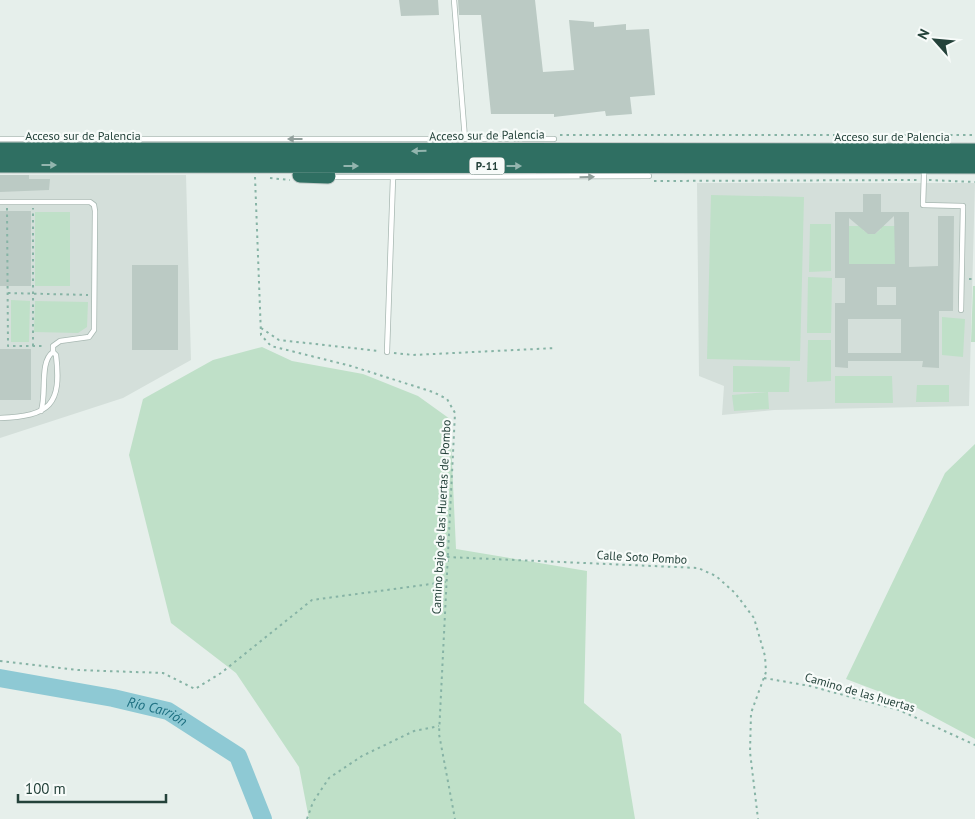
<svg xmlns="http://www.w3.org/2000/svg" width="975" height="819" viewBox="0 0 975 819" font-family="'PT Sans',sans-serif">
<rect width="100%" height="100%" fill="#e6efeb"/>
<path fill="#d4dfda" d="M0 175H186L191 360 123 398 0 438Z
M697 183H975L969 406 774 410 722 415 724 386 699 376Z"/>
<path fill="#bfe0c8" d="M711 195 804 197 800 361 707 359Z
M35 212H70V286H35Z
M810 224H831V271L809 272Z
M849 226H863V230L869 234H875L881 229V226H895V264H849Z
M808 277 832 278 831 333H807Z
M973 286H975V342H971Z
M11 300 30 301 29 342H11Z
M35 301 88 302 87 327 78 333 34 332Z
M942 317 965 319 963 357 942 355Z
M808 340H831V381L807 382Z
M262 347 292 361 363 374 418 396 450 419 456 549 587 571 584 703 621 734 635 819H309L299 767 236 673 171 623 129 455 143 399 213 360Z
M733 366 790 367 789 392H768L769 409 734 411 732 395 767 392H733Z
M835 376H892L893 403H835Z
M917 385H949V402H916Z
M975 444V739L904 701 846 679 945 473Z"/>
<g fill="none" stroke-linecap="round" stroke-linejoin="round">
<path stroke="#8ec9d4" stroke-width="18" id="s1" d="M0 678 113 698 168 711 238 756 263 819"/>
</g>
<path fill="#bbcac4" fill-rule="evenodd" d="M399 0H438L439 15 401 16Z
M458 0H535L543 72 574 70 569 20 594 22V27L626 24V30L649 29 655 95 630 97 632 114 606 116 605 111 554 117V114H491L481 15H459Z
M0 175H29V179H50L49 190 0 192Z
M863 194H881V212H909V267L938 266V216H954L953 311H939V368L922 367 923 361H848V368L835 367V303H845V278H835V212H863ZM894 216 895 264H849V218L868 234H875ZM877 287H896V305H877ZM848 319H901V353H848Z
M0 211H31V286H0Z
M132 265H178V350H132Z
M0 349H31V400H0Z"/>
<g fill="none" stroke-linecap="round" stroke-linejoin="round">
<g stroke="#a8b8b2" stroke-width="6">
<path id="lane" d="M454 0 465 139
M0 139H554
M924 174 923 205 963 206 961 310
M332 177 649 176
M0 202H90L94 205 95 211 94 330 89 337 60 341 53 346V352L56 355C62 405 50 416 0 418
M387 352 393 178
M41 411C47 393 39 362 53 352"/>
</g>
<g stroke="#c2cac8" stroke-width="17">
<path id="highway" d="M0 150 975 151
M0 165 975 166
M300 175 328 176"/>
</g>
<path stroke="#86b3a5" stroke-width="2" stroke-dasharray="2.5 4" stroke-linecap="butt" d="M560 135H975
M255 177 261 335 271 346 351 366 433 392 447 399 455 413 439 734 455 819
M270 178 290 180
M929 180 975 182
M654 181 917 180
M7 208 8 346H45
M969 279H975
M8 293 88 295
M261 328 279 340 379 351
M33 346V208
M394 353 413 355 556 348
M447 557 698 568 716 576 735 593 754 618 765 656 766 672 751 713 750 752 758 819
M0 661 78 670 163 673 195 689 221 673 312 600 446 582
M764 678 810 686 899 710 975 745
M307 819 313 802 329 778 362 756 414 731 439 726"/>
<use href="#lane" stroke="#fff" stroke-width="4.5"/>
<use href="#highway" stroke="#2f6f62" stroke-width="15"/>
</g>
<defs><path id="oneway-solid" d="M-6-.8H1V-3.2L6.5 0L1 3.2V.8H-6Z" transform="scale(1.25)"/></defs>
<g fill="#92a09c">
<use href="#oneway-solid" transform="translate(295 139) rotate(180)"/>
<use href="#oneway-solid" transform="translate(587 177) rotate(-1)"/>
</g>
<g fill="#93b5ae">
<use href="#oneway-solid" transform="translate(419 151) rotate(179)"/>
<use href="#oneway-solid" transform="translate(49 165)"/>
<use href="#oneway-solid" transform="translate(351 166)"/>
<use href="#oneway-solid" transform="translate(514 166)"/>
</g>
<g text-anchor="middle" dominant-baseline="central" stroke-width="4.5" stroke-linejoin="round" paint-order="stroke">
<rect fill="#f7fbf9" stroke="#637a73" stroke-width="1" x="469.5" y="157.5" width="35" height="17" rx="4"/>
<g font-size="11" font-weight="bold" fill="#24423a">
<text x="487" y="166">P-11</text>
</g>
<g font-size="12" fill="#24423a" stroke="#f7fbf9">
<text x="83" y="135">Acceso sur de Palencia</text>
<text transform="translate(487 135) rotate(-1)">Acceso sur de Palencia</text>
<text x="892" y="136">Acceso sur de Palencia</text>
<text transform="translate(441 517) rotate(-87)">Camino bajo de las Huertas de Pombo</text>
<text transform="translate(642 557) rotate(3)">Calle Soto Pombo</text>
<text transform="translate(860 692) rotate(16)">Camino de las huertas</text>
</g>
<g font-size="14" font-style="italic" fill="#1c6f80" stroke="#f7fbf9">
<text stroke="none"><textPath href="#s1" startOffset="161">Río Carrión</textPath></text>
</g>
</g>
<g transform="translate(935 40) rotate(297)" stroke="#f7fbf9" stroke-width="4" paint-order="stroke">
<path d="M0-4L9 19L0 12L-9 19Z" fill="#24423a"/>
<text y="-8" font-size="14" font-weight="bold" text-anchor="middle" fill="#24423a">N</text>
</g>
<path d="M18 794v8h148v-8" fill="none" stroke="#24423a" stroke-width="2.5"/>
<text x="25" y="794" font-size="15" fill="#24423a" stroke="#f7fbf9" stroke-width="4" paint-order="stroke">100 m</text>
</svg>
